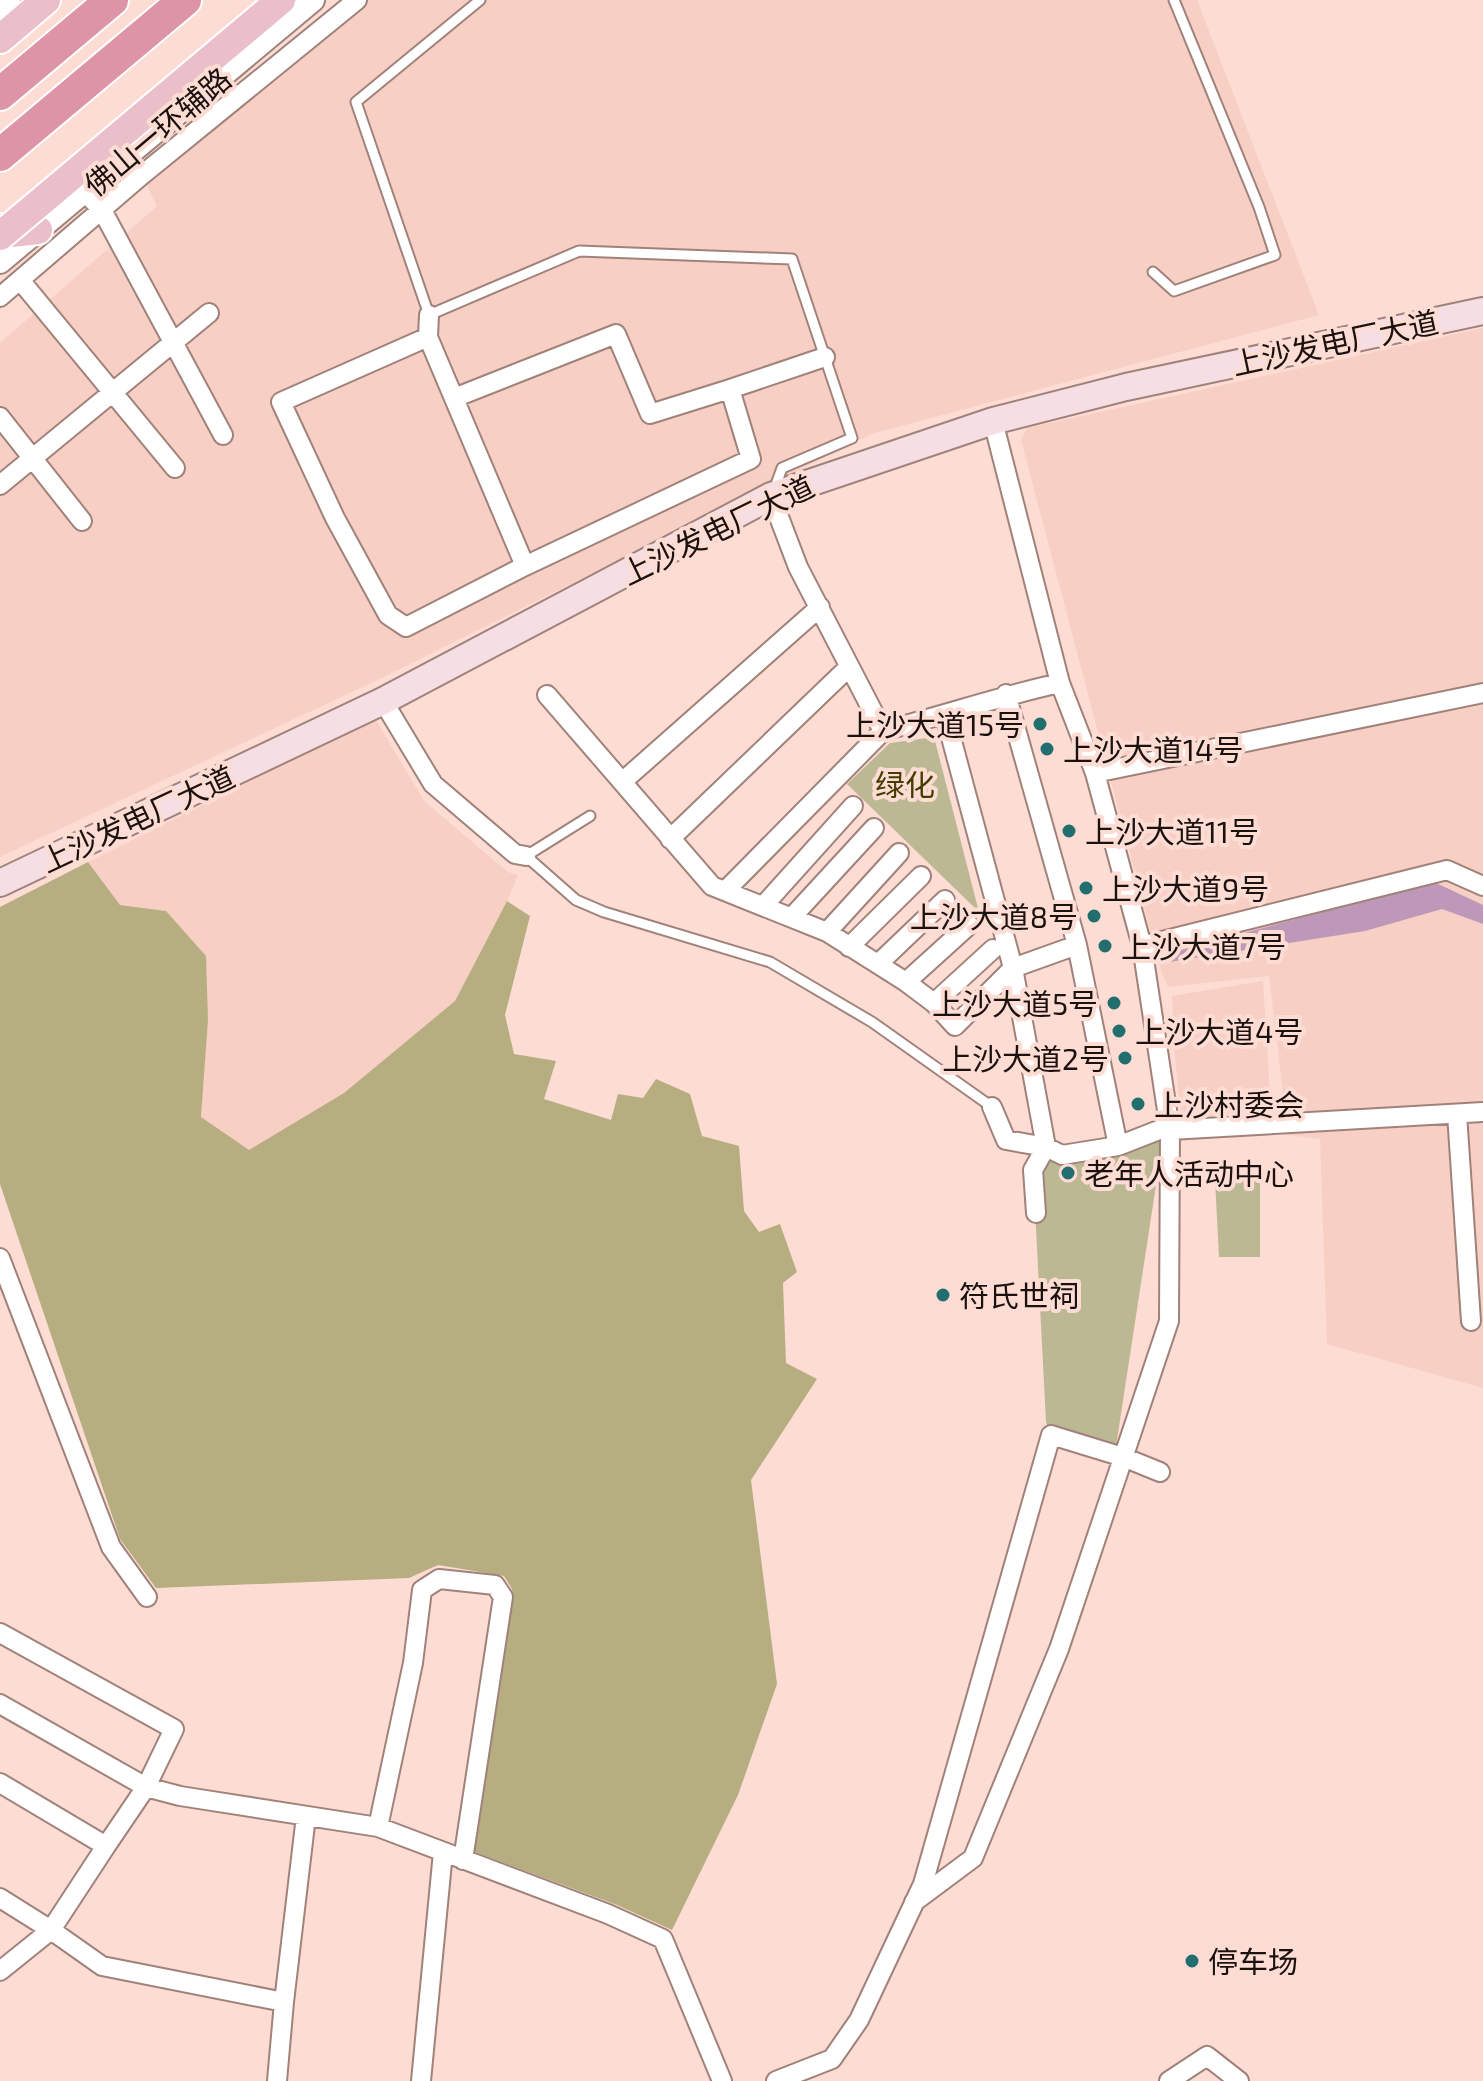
<svg xmlns="http://www.w3.org/2000/svg" width="1483" height="2081" viewBox="0 0 1483 2081" font-family="'Exo 2','Noto Sans SC',sans-serif">
<rect width="100%" height="100%" fill="#fddcd3"/>
<path fill="#f8cfc4" d="M363 0H1197L1319 315 871 434 386 676 0 857V343L157 206 142 175Z
M1483 328V1388L1327 1344 1320 1139 1288 1135 1269 976 1168 987 1161 971 1021 440 1027 428Z
M375 719 425 802 508 872 518 875 507 901 455 1001 344 1093 248 1151 201 1117 208 1020 166 911 120 905 88 862Z
M1263 981 1271 1112 1184 1118 1181 1115 1175 1059 1172 996Z"/>
<path fill="#bdb894" d="M934 737 979 912 847 784 890 743Z
M1164 1133 1115 1453 1051 1435 1046 1422 1033 1170 1046 1147 1062 1155Z
M1260 1179V1257H1219L1215 1180Z"/>
<path fill="#b6ae80" d="M88 862 120 905 166 911 206 956 208 1020 201 1117 249 1150 344 1093 455 1001 507 901 530 916 505 1015 514 1054 556 1061 544 1099 611 1120 618 1094 643 1098 656 1079 690 1094 702 1136 739 1146 744 1211 759 1232 780 1224 797 1272 783 1283 786 1363 817 1379 751 1480 777 1684 738 1795 672 1930 617 1905 472 1851 512 1589 504 1576 438 1565 409 1578 156 1588 120 1539 0 1184V907Z"/>
<path fill="#be98b9" d="M1434 882 1483 905V924L1442 909 1365 931 1169 962 1166 954Z"/>
<g fill="none" stroke-linecap="round" stroke-linejoin="round">
<g stroke="#a0827a" stroke-width="13">
<path id="service" d="M480 0 356 102 429 315 579 251 792 259 852 438 782 468 774 490
M1153 272 1174 291 1275 255 1259 207 1174 0
M590 816 526 856 576 900 604 912 770 962 872 1022 992 1107"/>
</g>
<g stroke="#a0827a" stroke-width="22">
<path id="minor" d="M85 192 102 210 223 435
M20 280 175 468
M0 297 142 175 357 0
M429 315 428 337 525 566 751 459 730 389 650 414 616 334 454 398
M428 337 281 402 335 518 388 615 406 627 525 566
M730 389 825 357
M0 417 82 521
M0 485 209 313
M771 496 798 567 883 731C942 716 1000 696 1060 683
M1006 694 1077 945 1118 1146
M547 695 712 886 827 932 906 982 934 1003 955 1026 1013 968 1077 945
M383 701 433 784 515 854 526 856
M945 715 1013 968 1046 1147 1033 1170 1036 1213
M1095 773 1483 693
M622 782 820 607
M670 839 849 667
M725 891 883 731
M764 905 853 806
M792 917 874 828
M827 932 899 853
M1142 946 1447 870 1483 886
M849 947 921 876
M878 964 945 900
M906 982 969 925
M934 1003 993 949
M992 1107 1006 1140 1046 1147 1062 1155 1118 1146 1164 1128 1170 1130 1483 1112
M1457 1114 1471 1321
M0 1258 111 1547 147 1597
M0 1633 174 1729 146 1787 106 1846 0 1783
M0 1704 146 1787 180 1796 378 1827 608 1914 663 1939 722 2081
M378 1827 413 1663 422 1590 439 1579 495 1585 503 1597 463 1860
M0 1898 51 1930 106 1846
M914 1902 973 1858 1059 1649 1169 1321 1170 1130 1142 946 1095 773 1060 683 993 421
M0 1971 51 1930 102 1966 284 2002 306 1816
M277 2081 284 2002
M421 2081 443 1852
M776 2081 832 2059 859 2020 923 1884 1051 1435 1123 1457 1160 1472
M1169 2081 1207 2056 1239 2081"/>
</g>
<g stroke="#a0827a" stroke-width="26">
<path id="tertiary" d="M0 8 9 0
M0 262 313 0"/>
</g>
<g stroke="#a0827a" stroke-width="30">
<path id="secondary" d="M0 883 383 701 771 496 993 421 1126 387 1483 311"/>
</g>
<g stroke="#fff" stroke-width="32">
<path id="primary" d="M0 39 46 0
M0 228 11 233 38 230"/>
</g>
<g stroke="#fff" stroke-width="36">
<path id="motorway" d="M0 94 112 0
M0 155 185 0"/>
</g>
<use href="#service" stroke="#fff" stroke-width="9"/>
<use href="#minor" stroke="#fff" stroke-width="18"/>
<use href="#tertiary" stroke="#fff" stroke-width="22"/>
<use href="#secondary" stroke="#f5dfe4" stroke-width="26"/>
<use href="#primary" stroke="#ebbfca" stroke-width="28"/>
<use href="#motorway" stroke="#dd94a6" stroke-width="32"/>
<g stroke="#fff" stroke-width="32" stroke-linecap="butt">
<path id="primary-bridge" d="M0 236 281 0"/>
</g>
<use href="#primary-bridge" stroke="#ebbfca" stroke-width="28"/>
</g>
<g fill="#226e6f" stroke="#fddcd3" stroke-width="3">
<circle cx="1040" cy="724" r="8"/>
<circle cx="1047" cy="749" r="8"/>
<circle cx="1069" cy="831" r="8"/>
<circle cx="1086" cy="888" r="8"/>
<circle cx="1094" cy="916" r="8"/>
<circle cx="1105" cy="946" r="8"/>
<circle cx="1114" cy="1003" r="8"/>
<circle cx="1119" cy="1031" r="8"/>
<circle cx="1125" cy="1058" r="8"/>
<circle cx="1138" cy="1104" r="8"/>
<circle cx="1068" cy="1173" r="8"/>
<circle cx="943" cy="1295" r="8"/>
<circle cx="1192" cy="1961" r="8"/>
</g>
<g text-anchor="middle" dominant-baseline="central" stroke-width="8" stroke-linejoin="round" paint-order="stroke">
<g font-size="30" fill="#1b110e" stroke="#fddcd3">
<text transform="translate(157 131) rotate(-40)">佛山一环辅路</text>
<text transform="translate(1335 342) rotate(-12)">上沙发电厂大道</text>
<text transform="translate(717 529) rotate(-26)">上沙发电厂大道</text>
<text transform="translate(137 818) rotate(-25)">上沙发电厂大道</text>
</g>
<g font-size="30" fill="#1b110e" stroke="#fddcd3" text-anchor="start">
<text x="1024" y="724" text-anchor="end">上沙大道15号</text>
<text x="1063" y="749">上沙大道14号</text>
<text x="1085" y="831">上沙大道11号</text>
<text x="1102" y="888">上沙大道9号</text>
<text x="1078" y="916" text-anchor="end">上沙大道8号</text>
<text x="1121" y="946">上沙大道7号</text>
<text x="1098" y="1003" text-anchor="end">上沙大道5号</text>
<text x="1135" y="1031">上沙大道4号</text>
<text x="1109" y="1058" text-anchor="end">上沙大道2号</text>
<text x="1154" y="1104">上沙村委会</text>
<text x="1084" y="1173">老年人活动中心</text>
<text x="959" y="1295">符氏世祠</text>
<text x="1208" y="1961">停车场</text>
</g>
<g font-size="30" fill="#453c00" stroke="#fddcd3">
<text x="905" y="784">绿化</text>
</g>
</g>
</svg>
